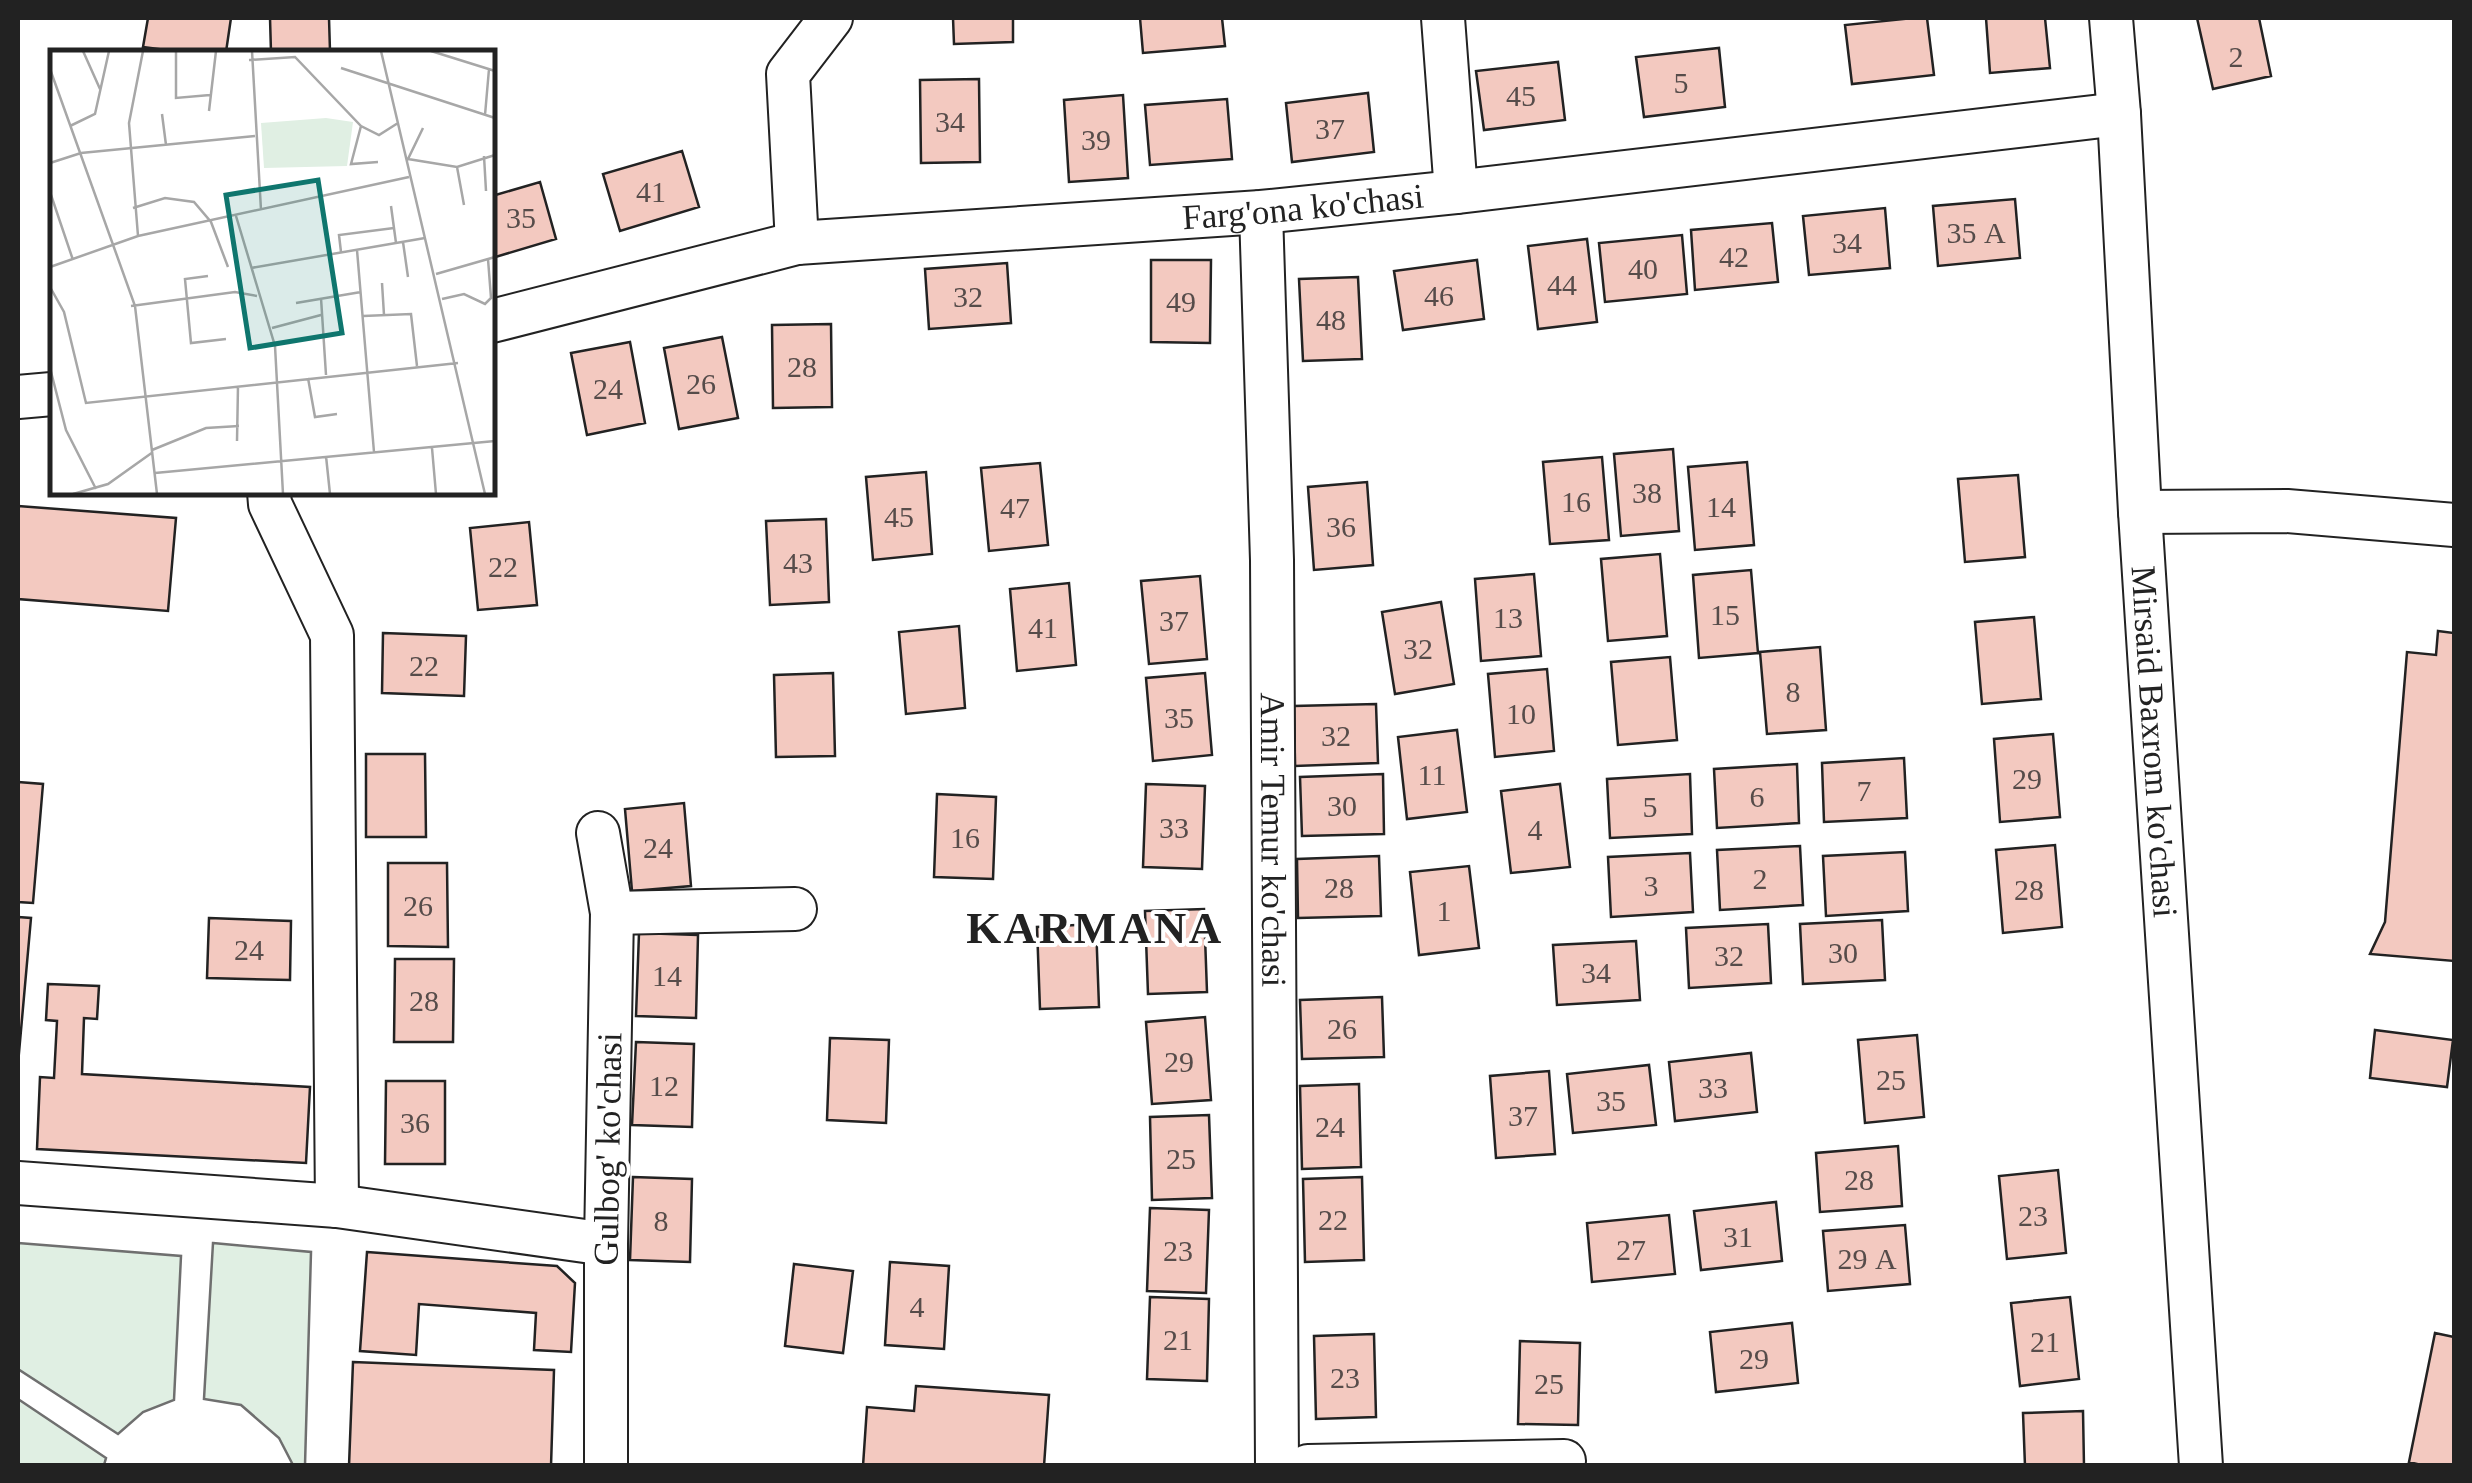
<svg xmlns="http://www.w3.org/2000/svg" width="2472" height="1483" viewBox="0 0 2472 1483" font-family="Georgia,serif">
<rect width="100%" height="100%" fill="#fff"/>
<path fill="#e0efe3" stroke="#6f6f6f" stroke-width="2.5" d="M18 1243 181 1256 174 1400 143 1412 118 1434 18 1369Z
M213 1243 311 1252 305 1465H293L279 1438 241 1405 204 1399Z
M18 1399 106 1458 104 1465H18Z"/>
<path fill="#f3c9c0" stroke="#222" stroke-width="2.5" d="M148 18H231L226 52H181L143 47Z
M270 18H329L330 51 271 52Z
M953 18H1013V42L954 44Z
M1140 18H1222L1225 46 1143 53Z
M1913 18H1927L1934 75 1852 84 1845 25Z
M1986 18H2045L2050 68 1990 73Z
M2197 18H2259L2271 76 2213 89Z
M1719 48 1725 107 1644 117 1636 57Z
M1558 62 1565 120 1484 130 1476 71Z
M979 79 980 162 921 163 920 80Z
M1368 93 1374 152 1292 162 1286 103Z
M1123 95 1128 178 1069 182 1064 100Z
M1227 99 1232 159 1150 165 1145 105Z
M682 151 699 207 620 231 603 174Z
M540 182 556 239 492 258V196Z
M2015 199 2020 258 1938 266 1933 206Z
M1885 208 1890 268 1809 275 1803 216Z
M1772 223 1778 282 1695 290 1691 230Z
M1682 235 1687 294 1605 302 1599 243Z
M1587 239 1597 322 1538 329 1528 246Z
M1151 260H1211L1210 343 1151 342Z
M1477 260 1484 319 1403 330 1394 271Z
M1007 263 1011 323 929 329 925 269Z
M1358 277 1362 359 1303 361 1299 279Z
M831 324 832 407 773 408 772 325Z
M722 337 738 418 679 429 664 348Z
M630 342 645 423 587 435 571 353Z
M1673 449 1679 531 1621 536 1614 454Z
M1602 457 1609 540 1550 544 1543 462Z
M1747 462 1754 545 1695 550 1688 467Z
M1040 463 1048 545 989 551 981 468Z
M926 472 932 554 873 560 866 477Z
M2018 475 2025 557 1965 562 1958 479Z
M1367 482 1373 565 1314 570 1308 487Z
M18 506 176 518 168 611 18 599Z
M826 519 829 602 770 605 766 521Z
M529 522 537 605 478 610 470 528Z
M1660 554 1667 636 1608 641 1601 559Z
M1751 570 1758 653 1699 658 1693 575Z
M1534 574 1541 656 1481 661 1475 579Z
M1200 576 1207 659 1149 664 1141 581Z
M1069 583 1076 665 1017 671 1010 589Z
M1441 602 1454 684 1395 694 1382 612Z
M2034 617 2041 699 1982 704 1975 622Z
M959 626 965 708 906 714 899 632Z
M2438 631 2454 633V961L2370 954 2385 922 2407 652 2436 655Z
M383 633 466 636 464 696 382 693Z
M1820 647 1826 730 1767 734 1760 652Z
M1670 657 1677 740 1618 745 1611 662Z
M1547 669 1554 751 1495 757 1488 674Z
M833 673 835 756 776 757 774 675Z
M1205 673 1212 755 1153 761 1146 678Z
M1376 704 1378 763 1295 766 1294 706Z
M1457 730 1467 812 1407 819 1398 737Z
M2053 734 2060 817 2000 822 1994 739Z
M366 754H425L426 837H366Z
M1904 758 1907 818 1824 822 1822 763Z
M1797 764 1799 823 1717 828 1714 769Z
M1383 774 1384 834 1302 836 1300 777Z
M1690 774 1692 834 1610 838 1607 779Z
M18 782 43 784 33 903 18 902Z
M1146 784 1205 786 1202 869 1143 867Z
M1560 784 1570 867 1511 873 1501 791Z
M937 794 996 797 993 879 934 877Z
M684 803 691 886 632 891 625 809Z
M2055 845 2062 927 2003 933 1996 850Z
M1800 846 1803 905 1720 910 1717 850Z
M1905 852 1908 911 1826 916 1823 856Z
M1690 853 1693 912 1611 917 1608 857Z
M1379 856 1381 916 1298 918 1297 859Z
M388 863H447L448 947 388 946Z
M1469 866 1479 948 1419 955 1410 872Z
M1204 909 1207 992 1148 994 1145 911Z
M18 917 31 918 18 1064Z
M209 918 291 921 290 980 207 978Z
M1882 920 1885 980 1803 984 1800 924Z
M1096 924 1099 1007 1040 1009 1037 927Z
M1768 924 1771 983 1689 988 1686 928Z
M639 933 698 935 696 1018 636 1016Z
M1636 941 1640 1000 1557 1005 1553 945Z
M395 959H454L453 1042H394Z
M48 984 99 986 97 1019 84 1018 82 1074 310 1087 306 1163 37 1149 40 1077 54 1078 57 1021 46 1020Z
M1382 997 1384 1057 1302 1059 1300 1000Z
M1205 1017 1211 1100 1152 1104 1146 1022Z
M2375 1030 2453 1040 2447 1087 2370 1078Z
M1917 1035 1924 1117 1865 1123 1858 1040Z
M830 1038 889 1040 886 1123 827 1120Z
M636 1042 694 1044 692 1127 632 1125Z
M1751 1053 1757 1112 1675 1121 1669 1062Z
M1649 1065 1656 1125 1573 1133 1567 1074Z
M1549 1071 1555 1154 1496 1158 1490 1076Z
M386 1081H445V1164H385Z
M1359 1084 1361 1167 1302 1169 1300 1086Z
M1209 1115 1212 1198 1152 1200 1150 1117Z
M1898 1146 1902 1206 1820 1212 1816 1153Z
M2058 1170 2066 1253 2007 1259 1999 1176Z
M633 1177 692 1179 690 1262 630 1260Z
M1362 1177 1364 1260 1305 1262 1303 1179Z
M1776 1202 1782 1261 1701 1270 1694 1211Z
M1150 1208 1209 1210 1206 1293 1147 1291Z
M1669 1215 1675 1274 1592 1282 1587 1223Z
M1905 1225 1910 1284 1828 1291 1823 1231Z
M367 1252 557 1266 575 1283 571 1352 534 1350 536 1313 419 1304 416 1355 360 1351Z
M890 1262 949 1266 944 1349 885 1345Z
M794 1264 853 1271 843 1353 785 1346Z
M1150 1297 1209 1299 1207 1381 1147 1379Z
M2070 1297 2079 1379 2020 1386 2011 1303Z
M1792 1323 1798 1383 1716 1392 1710 1332Z
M2435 1333 2454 1337V1466H2425L2409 1462Z
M1374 1334 1376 1417 1316 1419 1314 1336Z
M1520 1341 1580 1343 1578 1425 1518 1424Z
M353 1362 554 1370 551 1466H349Z
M916 1386 1049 1395 1044 1466H863L867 1407 914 1411Z
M2083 1411 2084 1466H2025L2023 1413Z"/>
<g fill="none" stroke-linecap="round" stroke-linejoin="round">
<g stroke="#222" stroke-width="46">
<g id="street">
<path d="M1443 18 1456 192"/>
<path id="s1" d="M2111 18 2119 114 2140 512 2201 1466"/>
<path id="s2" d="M1261 212 1272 560 1277 1466"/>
<path d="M797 243 788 74 831 18"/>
<path id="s3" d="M492 321 797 243 1261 212 1456 192 2119 114"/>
<path d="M18 397 52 394"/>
<path d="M269 492 270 504 332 635 337 1206"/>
<path d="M2140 512 2287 511 2454 525"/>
<path d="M598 833 612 913 606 1244V1466"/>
<path d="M612 913 795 909"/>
<path d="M18 1183 337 1206 606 1244"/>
<path d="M1308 1466 1564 1461"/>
</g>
</g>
<use href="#street" stroke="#fff" stroke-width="42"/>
</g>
<g text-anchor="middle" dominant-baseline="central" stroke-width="8" stroke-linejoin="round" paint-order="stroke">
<g font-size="30" fill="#564c4a">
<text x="2236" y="56">2</text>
<text x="1681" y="82">5</text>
<text x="1521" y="95">45</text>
<text x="950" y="121">34</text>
<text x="1330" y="128">37</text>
<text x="1096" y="139">39</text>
<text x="651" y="191">41</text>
<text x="521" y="217">35</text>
<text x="1976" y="232">35 А</text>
<text x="1847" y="242">34</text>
<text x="1734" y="256">42</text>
<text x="1643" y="268">40</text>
<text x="1562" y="284">44</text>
<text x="1439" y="295">46</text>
<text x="968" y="296">32</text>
<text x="1181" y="301">49</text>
<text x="1331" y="319">48</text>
<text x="802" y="366">28</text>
<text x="701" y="383">26</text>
<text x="608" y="388">24</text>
<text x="1647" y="492">38</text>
<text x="1576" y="501">16</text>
<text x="1721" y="506">14</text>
<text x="1015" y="507">47</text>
<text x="899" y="516">45</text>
<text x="1341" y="526">36</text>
<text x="798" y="562">43</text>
<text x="503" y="566">22</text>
<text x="1725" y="614">15</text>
<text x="1508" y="617">13</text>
<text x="1174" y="620">37</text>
<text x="1043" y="627">41</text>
<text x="1418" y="648">32</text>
<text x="424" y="665">22</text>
<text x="1793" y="691">8</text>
<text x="1521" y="713">10</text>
<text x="1179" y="717">35</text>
<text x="1336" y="735">32</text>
<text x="1432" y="774">11</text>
<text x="2027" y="778">29</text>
<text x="1864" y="790">7</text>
<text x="1757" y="796">6</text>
<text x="1342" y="805">30</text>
<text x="1650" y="806">5</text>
<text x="1174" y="827">33</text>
<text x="1535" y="829">4</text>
<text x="965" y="837">16</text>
<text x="658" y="847">24</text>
<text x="1760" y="878">2</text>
<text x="1651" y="885">3</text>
<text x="1339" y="887">28</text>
<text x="2029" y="889">28</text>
<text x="418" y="905">26</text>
<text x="1444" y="910">1</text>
<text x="249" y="949">24</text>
<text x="1843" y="952">30</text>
<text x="1729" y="955">32</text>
<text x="1596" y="972">34</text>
<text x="667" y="975">14</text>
<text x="424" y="1000">28</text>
<text x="1342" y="1028">26</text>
<text x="1179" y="1061">29</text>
<text x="1891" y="1079">25</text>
<text x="664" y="1085">12</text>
<text x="1713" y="1087">33</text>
<text x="1611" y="1100">35</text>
<text x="1523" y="1115">37</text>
<text x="415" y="1122">36</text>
<text x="1330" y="1126">24</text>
<text x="1181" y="1158">25</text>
<text x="1859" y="1179">28</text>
<text x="2033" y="1215">23</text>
<text x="1333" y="1219">22</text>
<text x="661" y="1220">8</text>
<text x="1738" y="1236">31</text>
<text x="1631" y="1249">27</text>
<text x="1178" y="1250">23</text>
<text x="1867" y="1258">29 А</text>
<text x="917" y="1306">4</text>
<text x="1178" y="1339">21</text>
<text x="2045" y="1341">21</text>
<text x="1754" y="1358">29</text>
<text x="1345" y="1377">23</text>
<text x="1549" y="1383">25</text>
</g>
<g font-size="35" fill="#222" stroke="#fff">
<text stroke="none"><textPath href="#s3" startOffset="822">Farg'ona ko'chasi</textPath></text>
<text stroke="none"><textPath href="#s1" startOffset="725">Mirsaid Baxrom ko'chasi</textPath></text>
<text stroke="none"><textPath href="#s2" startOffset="628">Amir Temur ko'chasi</textPath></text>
<text transform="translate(608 1149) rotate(-89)">Gulbog' ko'chasi</text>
</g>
<g font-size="45" font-weight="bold" letter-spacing="2.5" fill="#222" stroke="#fff">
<text x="1095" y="928">KARMANA</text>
</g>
</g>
<g transform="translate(50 50)">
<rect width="445" height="445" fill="#fff"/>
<path d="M276 68 303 72 297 116 214 118 211 73Z" fill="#e0efe3"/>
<path fill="none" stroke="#a7a7a7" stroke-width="2.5" d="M33 1 50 39M126 1V48L160 45M202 1 211 160M331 1 435 444M381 1 445 21M199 10 245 7 311 76 329 85 348 73M291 18 445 68M0 19 85 256 107 444M159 61 166 1M112 64 116 95M435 65 439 19M20 76 45 64 59 1M311 76 301 114 328 112M373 78 358 109 407 117 445 105M434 106 436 141M0 113 31 103 205 86M407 117 414 155M0 142 23 210M341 156 346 193M83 158 115 148 144 152 161 172 178 217M186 166 225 296 233 444M88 186 79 73 93 1M353 192 358 227M307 200 324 402M291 202 289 185 344 178M0 217 88 186 359 127M201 218 375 188M386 224 445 207M158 226 135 229 141 293 176 289M332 233 334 265M0 237 14 262 36 353 408 313M271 248 276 325M392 249 414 244 435 254 441 248 438 209M246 253 311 242M81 256 185 242 207 246M313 266 361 264 367 316M222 278 271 265M0 318 16 380 46 439M258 328 265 367 287 364M187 391 188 336M382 398 386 444M102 400 156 378 189 376M276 406 280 444M105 423 445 391M23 444 58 434 103 402"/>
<path fill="#0f766e" fill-opacity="0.15" stroke="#0f766e" stroke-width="5" d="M268 130 292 283 200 298 176 145Z"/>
<rect width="445" height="445" fill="none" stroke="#222" stroke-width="5"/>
</g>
<rect width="2472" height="1483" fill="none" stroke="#222222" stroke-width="40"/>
</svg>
